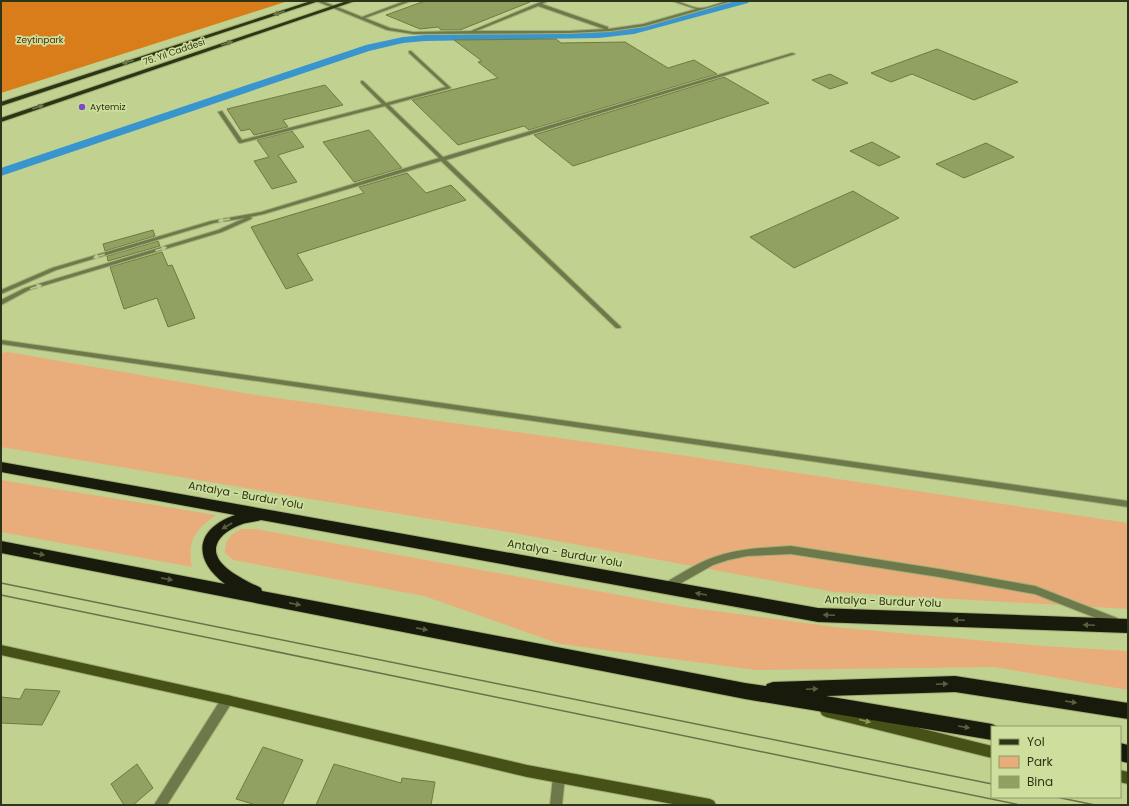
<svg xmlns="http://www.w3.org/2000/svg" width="1129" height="806" viewBox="0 0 1129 806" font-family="Poppins,sans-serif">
<rect width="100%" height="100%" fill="#c1d290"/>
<path fill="#e9ad7c" d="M8 352 256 395 687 456 1128 523V609L834 592 502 531 1 447V353Z
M1 480 216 515C195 530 187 540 192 567L1 532Z
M242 529H256L685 607 844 628 1044 646 1128 651V690L995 667 755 670 560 644 424 596 233 560 225 553C225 539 230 534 242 529Z"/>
<path fill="#d97d1b" d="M1 1H288L1 93Z"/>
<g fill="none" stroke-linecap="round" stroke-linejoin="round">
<path fill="#3995ce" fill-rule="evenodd" d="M734 1H750L748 3 634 34 599 38 425 41 403 43 369 51 1 176V168L366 45 403 37 425 35 599 32 634 28Z"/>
</g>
<path fill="#91a161" stroke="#6d7b3d" d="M425 1H530V2L460 30H441L438 27 420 29 386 15Z
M556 39 561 43 625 42 668 68 694 60 717 74 529 130 524 126 458 145 412 100 498 78 478 62 482 61 454 40Z
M937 49 1018 82 974 100 912 74 891 82 871 73Z
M830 74 848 83 830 89 812 80Z
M724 77 769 103 573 166 534 135Z
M325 85 343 105 283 120 288 127 254 135 250 129 241 131 227 109Z
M369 130 402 168 354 182 323 142Z
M292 131 304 147 278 155 297 182 272 189 254 161 269 157 257 140Z
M872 142 900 157 879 166 850 151Z
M986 143 1014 157 964 178 936 164Z
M407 173 426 193 451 185 466 200 297 254 313 280 286 289 251 227 364 193 359 187Z
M853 191 899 218 794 268 750 237Z
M153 230 155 236 105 251 103 244Z
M158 241 160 246 108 261 107 256Z
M162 252 168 266 172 265 195 318 168 327 157 298 124 309 110 267Z
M25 689 60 691 42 725 1 723V697L20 699Z
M263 747 303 760 282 805H256L236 799Z
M137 764 153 788 133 805H124L111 784Z
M334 764 401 783 402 778 435 782 431 805H316Z"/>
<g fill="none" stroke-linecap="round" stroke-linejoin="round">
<g stroke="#a1af76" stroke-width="2">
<path id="lane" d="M409 51H411L451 88 389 105 443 157 792 53 795 54 446 160 620 326 621 327 620 328H616L441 161 264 214 250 217 252 218 251 219 222 232 29 290 1 305V300L25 288 218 230 245 218 214 223 56 270 1 294V290L52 268 211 221 261 212 439 158 385 106 241 143H239L218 112 222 111 242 140 382 104 361 83V81H363L386 103 446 87 409 53Z
M1 340 1128 501V507L1 344Z
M791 546 939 569 1035 586 1117 618 1118 621 1117 624 1114 625 1035 594 939 577 791 554 747 556 728 560 713 565 669 590 666 591 663 590 662 587 663 584C677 576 694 565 709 559 737 548 762 548 791 546Z"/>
</g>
<g stroke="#a1af76" stroke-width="2">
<path id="street" d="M316 1H322L362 17 405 1H411L365 18 390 28 413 32 471 31 543 1H548L542 4 608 27V29L643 24 696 9 672 1C682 1 691 8 700 8 710 8 721 1 732 1L645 26 611 31 569 33 413 34 387 30ZM538 6 604 29H605L569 31H476Z
M227 695 231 696 232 700 231 704 167 805H154L223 696Z
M559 771 563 773 565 777 562 805H550L553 777 555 773Z"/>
</g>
<g stroke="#a1af76" stroke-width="2">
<path id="secondary" d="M1 645 227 695 527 765 710 799 714 801 716 805H678L527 777 227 705 1 655Z
M826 705 992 746V758L826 717 822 715 820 711 822 707Z
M1120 770 1128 772V784L1120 782Z"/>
</g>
<g stroke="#a1af76" stroke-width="2">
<path id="primary" d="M311 1H319L1 106V102Z
M347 1H355L1 122V118Z"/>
</g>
<g stroke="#a1af76" stroke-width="2">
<path id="highway" d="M1 462 818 608 1128 619V633L818 622 261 520C255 522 247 522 240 525 232 528 220 535 217 544 209 565 247 581 261 588L262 591 745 683 766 686 767 684 773 682 955 676 1128 703V719L955 692 826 696 992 724 998 727H992V740L745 699 1 553V541L225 584C192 559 195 529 235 515L1 472Z
M1120 743 1128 745V763L1120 761Z"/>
</g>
<use href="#lane" fill="#6e794b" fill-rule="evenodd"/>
<use href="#street" fill="#6e794b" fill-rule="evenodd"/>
<use href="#secondary" fill="#465117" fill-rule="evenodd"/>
<use href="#primary" fill="#2c3414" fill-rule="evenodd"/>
<use href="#highway" fill="#181b0b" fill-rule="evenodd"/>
<path stroke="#697349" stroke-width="1.5" d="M1 583 992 784
M1 595 1020 805
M1056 797 1095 805"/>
</g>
<defs><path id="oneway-solid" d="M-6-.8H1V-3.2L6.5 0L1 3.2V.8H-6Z"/></defs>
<g fill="#6d784b">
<use href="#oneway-solid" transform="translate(279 13) rotate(162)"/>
<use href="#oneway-solid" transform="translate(227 43) rotate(-19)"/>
<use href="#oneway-solid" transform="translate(128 62) rotate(162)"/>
<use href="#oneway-solid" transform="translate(38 107) rotate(-19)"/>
</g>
<g fill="#bbcb8d">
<use href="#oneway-solid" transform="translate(224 220) rotate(169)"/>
<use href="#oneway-solid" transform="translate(161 249) rotate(-17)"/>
<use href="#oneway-solid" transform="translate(99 256) rotate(163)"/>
<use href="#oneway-solid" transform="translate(36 287) rotate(-17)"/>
</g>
<g fill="#58603e">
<use href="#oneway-solid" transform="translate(227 526) rotate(150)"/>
<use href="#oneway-solid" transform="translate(39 554) rotate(11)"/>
<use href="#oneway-solid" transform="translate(167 579) rotate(11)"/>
<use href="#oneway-solid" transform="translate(701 594) rotate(-170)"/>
<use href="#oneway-solid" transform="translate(295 604) rotate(11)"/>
<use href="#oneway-solid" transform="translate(829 615) rotate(-178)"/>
<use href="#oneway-solid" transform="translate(959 620) rotate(-178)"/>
<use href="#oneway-solid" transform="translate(1089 625) rotate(-178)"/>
<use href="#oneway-solid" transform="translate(422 629) rotate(11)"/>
<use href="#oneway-solid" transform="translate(942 684) rotate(-2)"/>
<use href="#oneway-solid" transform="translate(812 689) rotate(-2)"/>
<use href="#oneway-solid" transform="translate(1071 702) rotate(9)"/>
<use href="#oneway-solid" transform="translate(964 727) rotate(9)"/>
</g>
<use fill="#8a985a" href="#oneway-solid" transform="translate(865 721) rotate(14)"/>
<circle fill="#7d4ac1" stroke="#cedf9d" stroke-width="1.5" cx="82" cy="107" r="4"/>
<g text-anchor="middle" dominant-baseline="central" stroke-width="3.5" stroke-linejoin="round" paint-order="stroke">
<g font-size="9" fill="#522d08" stroke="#cedf9d">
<text x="40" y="40">Zeytinpark</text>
</g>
<g font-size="9" fill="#2e341a" stroke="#cedf9d">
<text transform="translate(174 52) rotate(-19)">75. Yıl Caddesi</text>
</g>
<g font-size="9" fill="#2e341a" stroke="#cedf9d" text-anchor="start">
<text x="90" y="107">Aytemiz</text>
</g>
<g font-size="11" fill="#2e341a" stroke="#cedf9d">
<text transform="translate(246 495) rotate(10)">Antalya - Burdur Yolu</text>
<text transform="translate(565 553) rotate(10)">Antalya - Burdur Yolu</text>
<text transform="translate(883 601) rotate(2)">Antalya - Burdur Yolu</text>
</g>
</g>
<rect width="1129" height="806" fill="none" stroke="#2e341a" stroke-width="4"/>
<rect x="991" y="726" width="130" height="72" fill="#cedf9d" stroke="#8e9b69"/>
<rect x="999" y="739" width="20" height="6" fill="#2c3414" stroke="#8e9b69"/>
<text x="1027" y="746" font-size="12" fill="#2e341a">Yol</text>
<rect x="999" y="756" width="20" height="12" fill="#e9ad7c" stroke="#8e9b69"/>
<text x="1027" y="766" font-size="12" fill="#2e341a">Park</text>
<rect x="999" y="776" width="20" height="12" fill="#91a161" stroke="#8e9b69"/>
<text x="1027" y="786" font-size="12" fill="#2e341a">Bina</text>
</svg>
